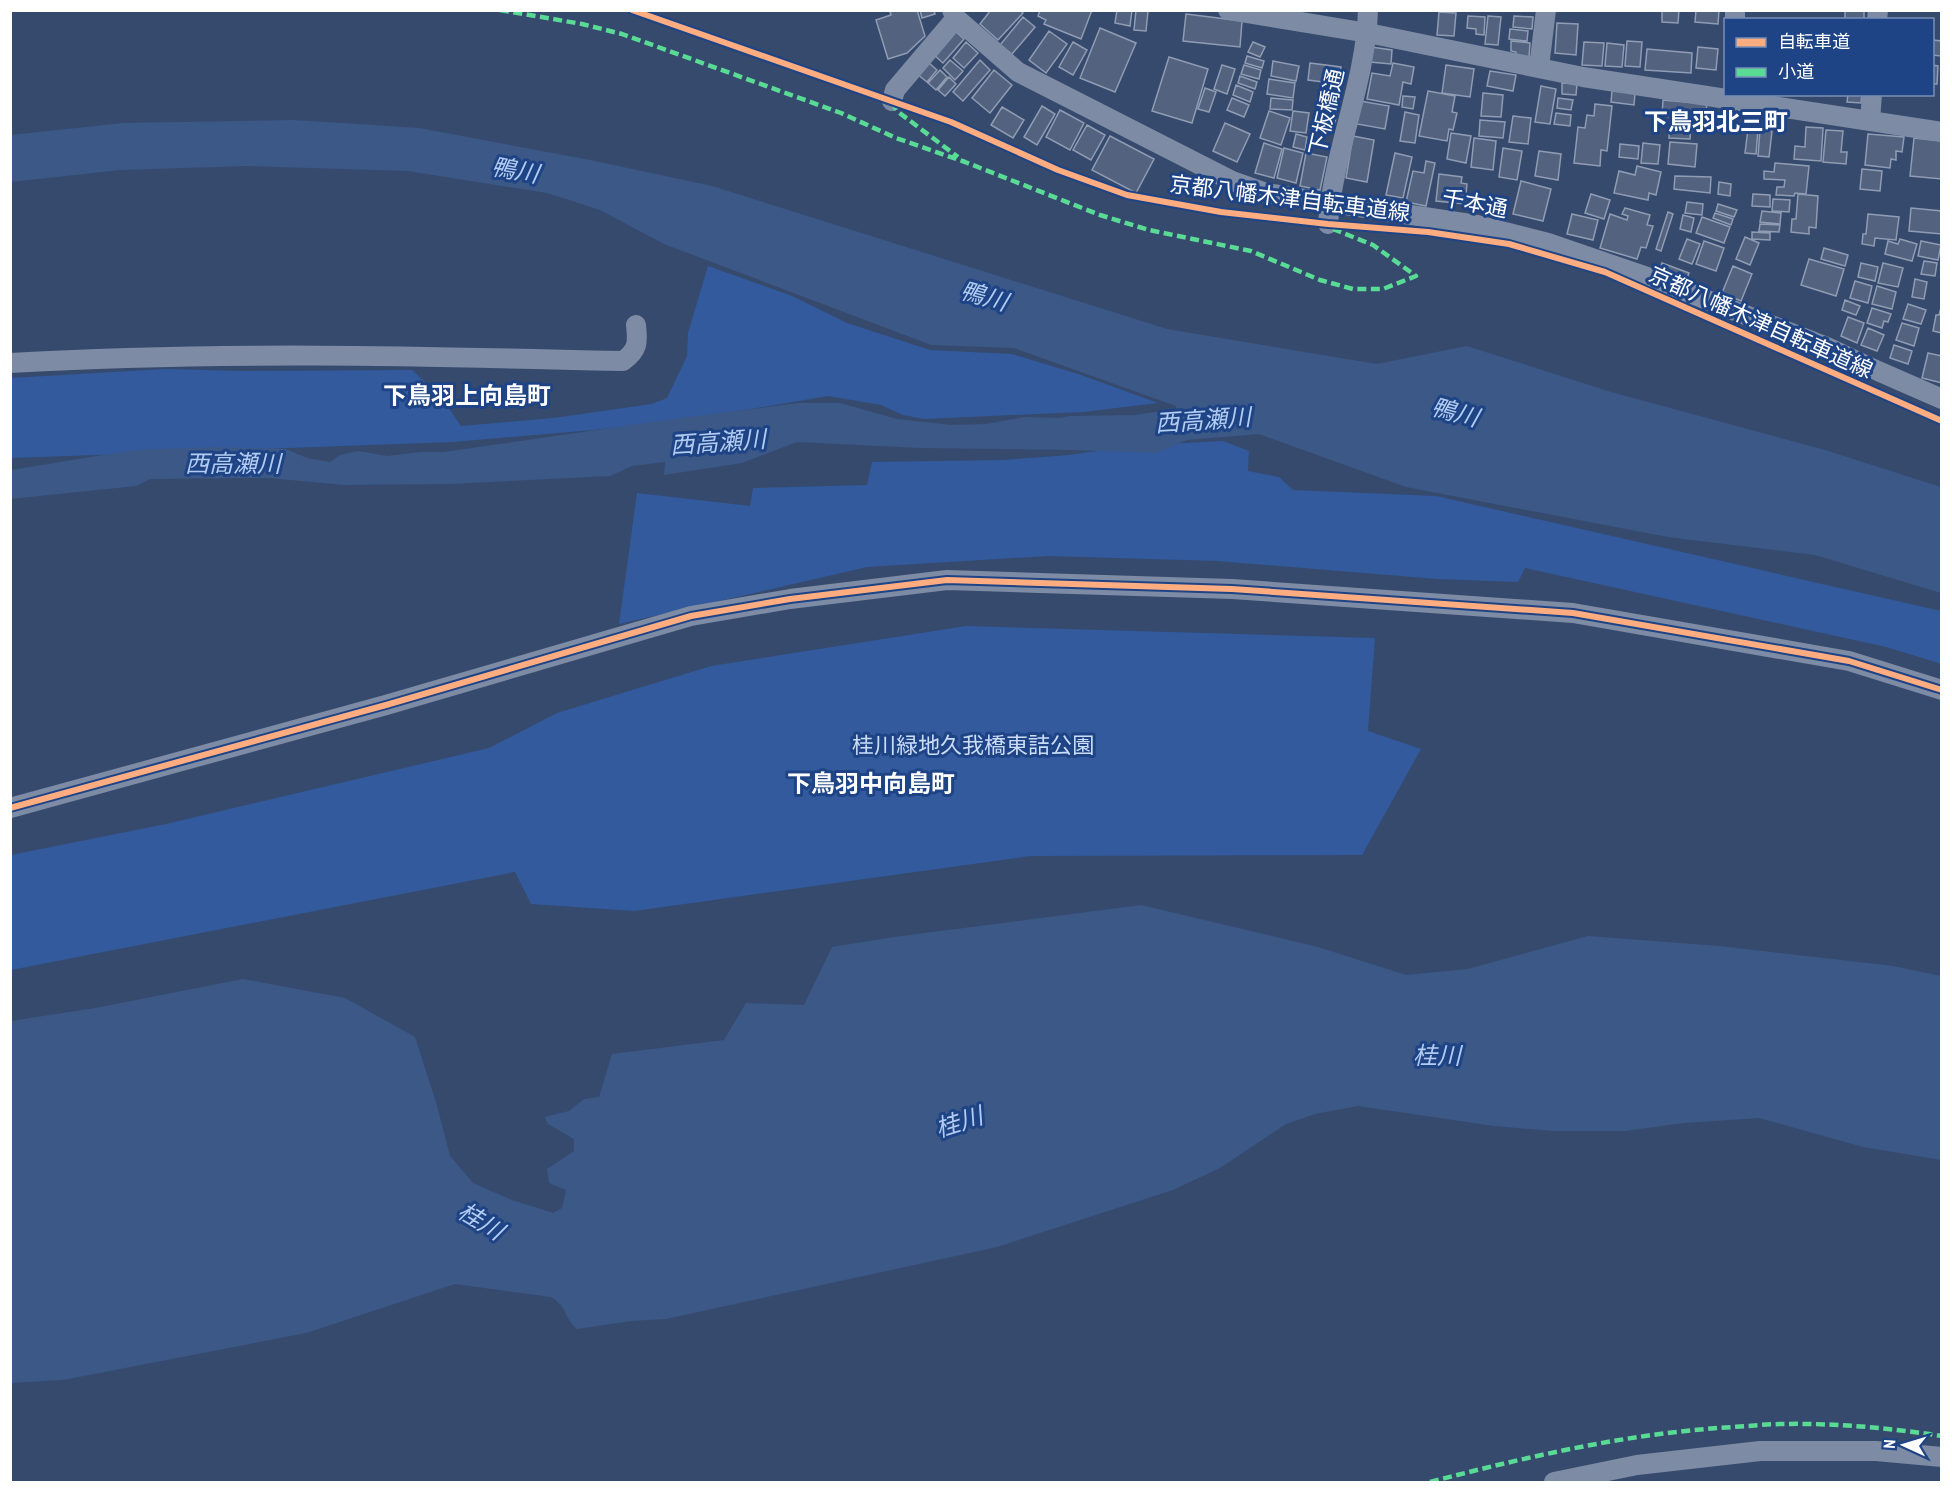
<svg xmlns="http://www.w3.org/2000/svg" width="1952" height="1493" viewBox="0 0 1952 1493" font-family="'PT Sans Narrow','Noto Sans JP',sans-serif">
<rect width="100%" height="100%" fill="#364a6e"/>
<path fill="#325a9d" d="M708 266 792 296 847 323 930 350 1012 354 1081 375 1158 403 1083 412 924 419 903 415 881 405 828 396 686 420 593 430 453 442 11 458V378L165 369 241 371 412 370 441 397 461 426 553 418 652 404 667 398 687 356 688 333Z
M1223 441 1249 451 1248 471 1279 477 1293 490 1436 496 1941 611 1942 664 1886 647 1525 568 1518 582 1437 579 1217 561 1049 556 867 567 619 624 637 493 750 506 753 488 867 485 872 462 1004 460 1069 455 1130 446Z
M966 626 1375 638 1368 731 1421 749 1362 855 1030 856 634 911 531 904 515 872 11 970V855L166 824 489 748 557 713 711 666Z"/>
<path fill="#3c5887" d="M293 120 419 128 590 160 712 186 1167 329 1377 364 1467 346 1611 392 1825 450 1941 487V593L1815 555 1668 537 1406 487 1259 434 1187 440 1156 453 1072 450 920 448 797 442 742 463 664 475 665 462 632 466 610 476 450 484 345 485 269 478 150 479 136 486 11 499V470L134 450 214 447 286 449 307 458 330 462 340 455 358 451 387 456 421 452H444L680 418 799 403H840L897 419 952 425 986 424 1025 417 1060 418 1069 416 1135 415 1176 409V406L1014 348 931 345 664 244 600 210 547 193 408 171 247 166 120 170 11 182V135L123 123Z
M1141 905 1318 947 1406 975 1468 969 1588 936 1719 946 1893 966 1941 976V1160L1863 1147 1759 1118 1684 1123 1625 1131H1553L1494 1126 1358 1106 1315 1114 1286 1124 1220 1168 1173 1190 997 1247 666 1319 631 1321 577 1329C563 1317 568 1307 551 1297L455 1284 306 1333 63 1380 11 1383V1021L95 1008 243 979 345 998 415 1037 436 1102 450 1156 473 1183 512 1200 553 1213 562 1208 566 1190 549 1183 547 1169 574 1151V1139L548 1124 545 1117 569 1111 584 1099 599 1097 612 1054 724 1040 746 1003 804 1005 832 947 894 937Z"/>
<path fill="#52627f" stroke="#909cb2" stroke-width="1.5" d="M897 10H917L925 36 907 53 888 59 876 20 891 15 890 12Z
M920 10H934L935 14 922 18Z
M991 10H1020L1023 13 998 40 980 24Z
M1040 10H1092L1081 39 1044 24 1046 20 1038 16Z
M1117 10H1132L1130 26 1115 23Z
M1136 10 1148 11 1146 31 1134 30Z
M1662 10H1679L1678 23 1662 22Z
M1696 10H1719L1718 24 1695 22Z
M1845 10H1864V20H1845Z
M1439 12 1456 13 1454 36 1437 35Z
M1186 14 1242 21 1240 47 1183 41Z
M1468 16 1485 17 1484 35 1476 34V29L1467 28Z
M1488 16 1501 17 1498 45 1485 44Z
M1514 16 1533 17 1532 29 1513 27Z
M1023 17 1035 27 1012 54 1000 45Z
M1557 23 1578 24 1576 55 1555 53Z
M1100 28 1136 43 1115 92 1080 78Z
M1510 29 1528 31 1527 41 1509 39Z
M954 30 964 39 943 63 933 54Z
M1049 31 1067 44 1046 73 1029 60Z
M1932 40 1942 41 1941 56 1932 55Z
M1511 41 1530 43 1529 57 1516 56V52L1511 51Z
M1627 41 1642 42 1640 67 1625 66Z
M966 42 978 53 964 68 953 58Z
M1073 42 1087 50 1073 75 1059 67Z
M1253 42 1265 47 1260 57 1248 52Z
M1584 42 1604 43 1602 66 1582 65Z
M1607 43 1624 45 1622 67 1605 66Z
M1371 47 1392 50 1391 64 1370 62Z
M1698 47 1718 49 1716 70 1696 68Z
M1647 49 1692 53 1691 73 1645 70Z
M1247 56 1264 61 1262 68 1245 63Z
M1169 57 1208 69 1192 123 1152 111Z
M950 60 963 71 955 80 943 68Z
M980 60 990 70 963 101 953 92Z
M1273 61 1299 66 1296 81 1271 76Z
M928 62 937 70 927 82 917 74Z
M1310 63 1341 67 1339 84 1308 80Z
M1393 63 1414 67 1411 84 1403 82 1399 105 1367 99 1372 73 1390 76Z
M1222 65 1235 69 1227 94 1214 89Z
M1244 65 1261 70 1259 79 1241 74Z
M1446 65 1474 69 1470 97 1442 93Z
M1932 65 1938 66 1937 84H1932Z
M940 70 947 77 936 90 928 83Z
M994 70 1012 85 990 113 972 98Z
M1490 71 1516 75 1513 91 1487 86Z
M1240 76 1257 82 1255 89 1238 83Z
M949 77 956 84 945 96 938 90Z
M1269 79 1295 83 1293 98 1267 94Z
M1562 83 1577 84 1576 95 1562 94Z
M1236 85 1253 92 1250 102 1233 95Z
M1541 86 1556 89 1550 124 1535 122Z
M1205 88 1216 92 1209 112 1198 109Z
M1428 91 1455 96 1452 112 1457 113 1453 130 1449 129 1447 141 1419 136Z
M1612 91 1635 93 1634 105 1611 102Z
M1483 93 1503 95 1501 117 1481 116Z
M1848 94H1862L1861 103 1847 102Z
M1403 96 1415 97 1413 109 1402 107Z
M1232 98 1249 105 1244 117 1227 110Z
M1271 98 1293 100 1292 110 1270 109Z
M1558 98 1573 100 1571 110 1557 108Z
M1317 99 1337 101 1335 125 1315 123Z
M1663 100 1707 104 1705 120 1662 116Z
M1360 101 1389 106 1385 129 1357 124Z
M1595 104 1612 106 1607 151 1601 150 1600 166 1574 163 1578 127 1585 128 1587 115 1594 116Z
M1042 106 1055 114 1037 145 1024 137Z
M1002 107 1024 120 1013 138 991 125Z
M1060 110 1084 123 1070 150 1046 137Z
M1269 111 1290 118 1281 145 1260 138Z
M1293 111 1309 113 1306 133 1290 131Z
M1405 112 1419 115 1415 143 1400 141Z
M1556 113 1571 115 1570 126 1554 124Z
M1513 116 1531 118 1528 144 1509 142Z
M1480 120 1505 122 1503 138 1479 136Z
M1670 122 1691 123 1690 139 1669 138Z
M1225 123 1250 134 1237 162 1213 151Z
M1087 125 1105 135 1091 160 1073 150Z
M1806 127 1823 128 1821 161 1794 159 1795 146 1805 147Z
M1748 129 1758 130 1756 154 1745 153Z
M1760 130 1772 131 1769 157 1758 156Z
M1826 130 1843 131 1841 152H1847L1846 164 1823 162Z
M1451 133 1471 136 1466 163 1447 159Z
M1296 134 1307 137 1305 150 1293 147Z
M1868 134 1904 137 1902 152 1896 151V160L1891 159 1890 168 1865 165Z
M1110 136 1154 159 1136 193 1092 170Z
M1353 136 1374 140 1367 182 1346 178Z
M1474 138 1496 141 1493 170 1471 167Z
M1914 138 1942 141V179L1910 176Z
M1670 142 1697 144 1695 167 1668 164Z
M1264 143 1282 149 1274 178 1255 173Z
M1643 143 1660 145 1658 164 1641 163Z
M1620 144 1639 146 1638 159 1619 157Z
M1284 148 1303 153 1296 183 1277 178Z
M1503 148 1522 151 1517 180 1499 177Z
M1539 151 1561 154 1558 180 1535 176Z
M1306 153 1327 157 1320 190 1300 186Z
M1395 153 1412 157 1403 198 1386 195Z
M1426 161 1435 163 1426 206 1406 202 1413 171 1424 173Z
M1775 163 1809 166 1806 194 1795 193 1794 196 1776 195 1777 187H1784L1785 180 1764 179V171L1774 172Z
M1637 166 1661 172 1656 195 1649 193 1648 200 1614 193 1619 171 1635 175Z
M1862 169 1882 171 1880 191 1860 189Z
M1439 174 1462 177 1461 183 1467 184 1465 204 1436 201Z
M1675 176 1711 177 1710 193 1674 189Z
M1521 181 1551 189 1543 221 1513 214Z
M1719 182 1731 184 1730 196 1718 194Z
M1591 194 1610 200 1604 219 1585 213Z
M1753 194 1770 195V207L1752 206Z
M1798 194 1818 196 1816 228 1809 227V234L1791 232 1792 219H1796Z
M1773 199 1790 200 1789 212 1772 211Z
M1687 202 1703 204 1702 215 1685 213Z
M1718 204 1737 210 1734 217 1716 211Z
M1625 208 1650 215 1647 225 1653 226 1646 248 1641 247 1637 259 1600 248 1610 214 1627 220 1628 216 1622 214Z
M1911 208 1942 211V234L1909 231Z
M1762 211 1781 213 1780 224 1760 222Z
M1668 212 1673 214 1661 251 1656 249Z
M1715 213 1733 219 1731 225 1713 218Z
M1572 214 1598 220 1593 240 1567 234Z
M1868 214 1899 217 1896 240 1875 238 1874 246 1862 244 1863 234H1866Z
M1683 215 1694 218 1691 232 1680 229Z
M1702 217 1730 227 1724 243 1696 233Z
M1760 224 1780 225 1779 232 1759 231Z
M1752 232 1770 233V240L1752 239Z
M1745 237 1759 243 1750 265 1736 259Z
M1687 239 1700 244 1692 264 1679 259Z
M1900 239 1917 244 1912 261 1885 254 1888 241 1898 244Z
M1704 241 1724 248 1716 271 1696 264Z
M1921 241 1941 245 1938 260 1918 256Z
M1824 248 1848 255 1845 266 1821 259Z
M1809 259 1844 269 1836 296 1801 285Z
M1924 261 1937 263 1935 276 1921 274Z
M1662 263 1689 273 1686 281 1659 271Z
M1861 263 1878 267 1875 281 1858 277Z
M1883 263 1903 268 1898 287 1878 283Z
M1733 266 1752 274 1741 301 1722 293Z
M1915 279 1927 282 1924 299 1912 297Z
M1855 281 1872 286 1868 303 1850 298Z
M1877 286 1896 292 1892 309 1872 304Z
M1845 300 1860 306 1856 315 1842 310Z
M1908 304 1926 310 1921 324 1903 319Z
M1942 304V333L1933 331 1936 315H1939Z
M1872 308 1891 314 1888 322 1884 321 1882 328 1867 323Z
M1848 317 1864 323 1857 343 1841 336Z
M1902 323 1919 328 1914 346 1896 340Z
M1868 328 1884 335 1877 351 1861 345Z
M1894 345 1912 351 1908 364 1890 358Z
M1928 353 1942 356V383L1922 378Z"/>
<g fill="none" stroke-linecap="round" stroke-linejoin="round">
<path stroke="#7d8ba4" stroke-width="20" d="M952 10 956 18 1018 72 1232 181 1266 193 1477 225 1548 243 1656 280 1827 347 1878 371 1942 399
M1228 10 1368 33 1583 77 1942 132
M1735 20V10
M1877 20 1878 10
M1539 67 1546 10
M892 101 895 90 956 18
M1870 121 1872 94
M1328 224C1333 152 1366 83 1368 10
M10 363C215 351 419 356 623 361 638 350 638 343 636 325
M10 808 386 705 691 616 790 599 947 580 1232 589 1573 613 1849 661 1942 690
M1554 1482 1637 1465 1760 1451H1876L1942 1457"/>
<path stroke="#5adb95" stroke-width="4.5" stroke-dasharray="9 4.5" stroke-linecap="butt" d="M500 10 582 24 622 34 841 113 896 138 965 162 1100 215 1149 230 1251 251 1320 280 1353 289H1383L1416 276 1373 245 1333 229
M892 102 897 111 958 157
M1430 1482C1530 1456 1630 1433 1733 1427 1750 1426 1767 1424 1783 1424 1836 1423 1889 1428 1942 1436"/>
<g stroke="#1e4486" stroke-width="10">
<path id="cycleway" d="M632 10 951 122 1058 170 1127 195 1221 212 1328 224 1428 232 1509 244 1605 272 1942 421
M10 808 386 705 691 616 790 599 947 580 1232 589 1573 613 1849 661 1942 690"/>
</g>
<use href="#cycleway" stroke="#ffac80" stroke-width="6"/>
</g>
<g text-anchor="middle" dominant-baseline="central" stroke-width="6" stroke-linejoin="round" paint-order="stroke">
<g font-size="22" fill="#fff" stroke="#1e4486">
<text transform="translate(1326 112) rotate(-77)">下板橋通</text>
<text transform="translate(1290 198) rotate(7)">京都八幡木津自転車道線</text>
<text transform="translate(1475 203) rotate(11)">千本通</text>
<text transform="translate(1761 322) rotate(24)">京都八幡木津自転車道線</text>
</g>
<g font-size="22" fill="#cbdcf8" stroke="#1e4486">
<text x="973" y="745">桂川緑地久我橋東詰公園</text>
</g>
<g font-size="24" font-weight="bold" fill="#fff" stroke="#1e4486">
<text x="1716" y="121">下鳥羽北三町</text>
<text x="467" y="395">下鳥羽上向島町</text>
<text x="871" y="783">下鳥羽中向島町</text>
</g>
<g font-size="24" font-style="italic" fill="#b2cbf2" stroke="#1e4486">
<text transform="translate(515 170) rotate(10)">鴨川</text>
<text transform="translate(984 296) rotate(16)">鴨川</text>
<text transform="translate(1455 412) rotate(15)">鴨川</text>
<text transform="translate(1203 420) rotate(-4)">西高瀬川</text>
<text transform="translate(718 442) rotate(-4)">西高瀬川</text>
<text x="233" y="463">西高瀬川</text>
<text x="1437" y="1055">桂川</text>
<text transform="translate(959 1122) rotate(-18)">桂川</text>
<text transform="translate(481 1221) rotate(31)">桂川</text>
</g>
</g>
<rect width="1952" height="1493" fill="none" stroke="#ffffff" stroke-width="24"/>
<rect x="1724" y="18" width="210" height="78" fill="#1e4486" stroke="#788fb6" stroke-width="1.5"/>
<rect x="1736" y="38" width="30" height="9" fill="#ffac80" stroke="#788fb6" stroke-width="1.5"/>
<text x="1778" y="48" font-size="18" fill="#ffffff">自転車道</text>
<rect x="1736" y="68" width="30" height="9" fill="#5adb95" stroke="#788fb6" stroke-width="1.5"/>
<text x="1778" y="78" font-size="18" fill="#ffffff">小道</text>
<g transform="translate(1904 1445) rotate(274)" stroke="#1e4486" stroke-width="4.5" paint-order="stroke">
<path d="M0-4.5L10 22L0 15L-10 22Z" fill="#ffffff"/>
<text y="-9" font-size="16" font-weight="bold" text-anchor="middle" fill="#ffffff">N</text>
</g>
</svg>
